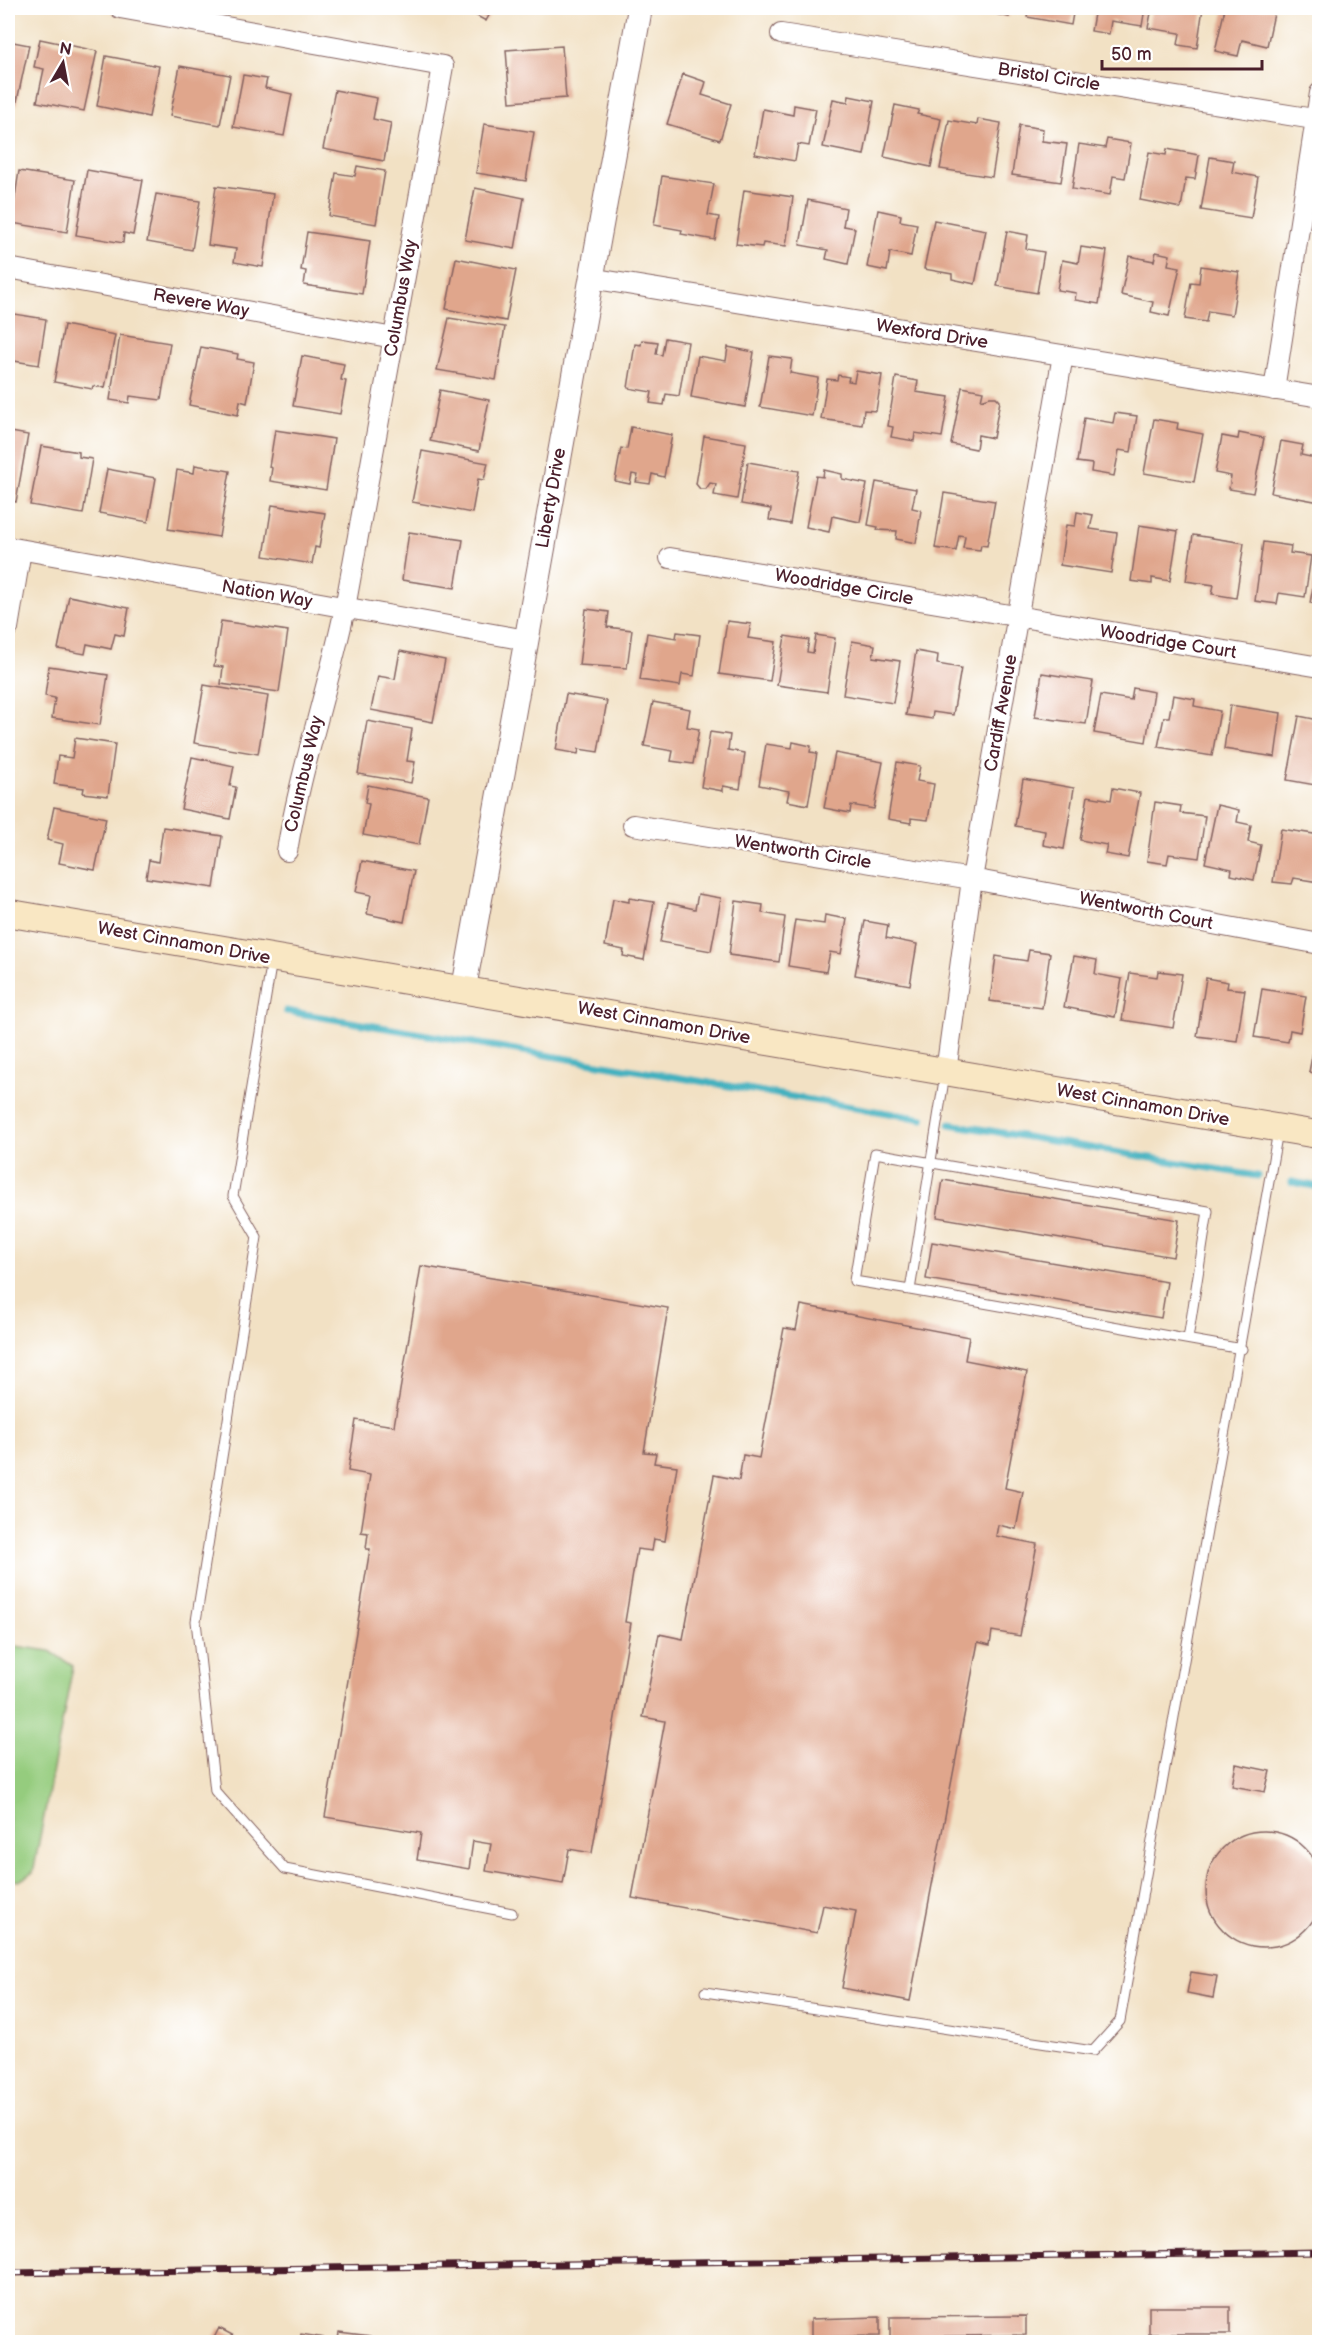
<svg xmlns="http://www.w3.org/2000/svg" width="1327" height="2350" viewBox="0 0 1327 2350" font-family="'Balsamiq Sans',sans-serif">
<rect width="100%" height="100%" fill="#fff"/>
<filter id="ink" filterUnits="userSpaceOnUse"><feTurbulence type="fractalNoise" baseFrequency=".0167" numOctaves="2"/><feDisplacementMap in="SourceGraphic" scale="12" xChannelSelector="R" yChannelSelector="G"/><feConvolveMatrix kernelMatrix="1 2 1 2 8 2 1 2 1" color-interpolation-filters="sRGB"/></filter>
<filter id="wash" filterUnits="userSpaceOnUse"><feTurbulence type="fractalNoise" baseFrequency=".008" numOctaves="4" result="noise"/><feDisplacementMap in="SourceGraphic" scale="24" xChannelSelector="R" yChannelSelector="G"/><feGaussianBlur stdDeviation="1.35" result="paint"/><feColorMatrix in="noise" values="0 0 0 0 0 0 0 0 0 0 0 0 0 0 0 0 0 1.4 0 .05"/><feComposite in="paint" operator="in"/></filter>
<g filter="url(#wash)">
<rect width="100%" height="100%" fill="#f2e1c4"/>
<path fill="#95cc7e" stroke="#707654" stroke-width="1.5" d="M8 1645 50 1651 73 1666 33 1873 19 1881 8 1879Z"/>
<g fill="none" stroke-linecap="round" stroke-linejoin="round">
<path stroke="#43b1bf" stroke-width="7" d="M286 1011 923 1119
M950 1124 1257 1176
M1292 1182 1320 1187"/>
</g>
<g id="blocks">
<path fill="#e0a68c" d="M462 8H493L486 21Z
M968 8H1010L1009 17Z
M1029 8H1074L1071 25 1027 17Z
M1095 8H1145L1142 26 1111 21 1109 34 1091 31Z
M1152 8H1203L1197 48 1178 45 1180 33 1148 28Z
M1225 8 1275 9 1267 46 1242 40 1238 56 1215 51Z
M40 39 97 51 84 111 37 102 44 69 34 67Z
M8 41 29 45 16 106 8 104Z
M562 46 566 98 510 102 506 50Z
M106 56 159 66 149 117 97 106Z
M180 66 230 75 220 125 170 116Z
M683 74 706 82 702 95 731 104 720 140 667 124Z
M243 75 267 79 265 88 292 94 284 136 233 127Z
M335 90 377 98 373 119 391 123 384 161 323 149Z
M849 96 874 101 864 155 823 147 833 99 848 102Z
M794 105 816 109 809 146 798 144 795 161 755 154 763 109 793 115Z
M895 105 919 110 917 114 941 119 931 167 884 157Z
M978 119 1001 123 992 177 940 169 949 120 977 125Z
M484 124 534 132 526 181 476 173Z
M1019 125 1043 129 1042 141 1067 144 1061 182 1012 175Z
M1107 139 1131 143 1125 178 1113 176 1110 195 1072 189 1079 144 1105 148Z
M1167 149 1199 155 1195 179 1186 178 1181 208 1140 200 1149 152 1166 155Z
M1210 157 1234 161 1232 172 1258 177 1251 218 1201 210Z
M357 166 385 171 376 224 329 216 336 173 355 176Z
M87 170 143 180 133 235 124 233 123 243 76 235Z
M19 171 75 180 67 232 11 223Z
M662 176 714 184 708 215 719 217 715 240 681 234 682 230 654 225Z
M216 186 273 194 263 267 234 262 236 249 208 245Z
M475 188 524 198 515 249 465 240Z
M744 190 793 197 786 246 763 243 762 247 736 244Z
M156 194 200 201 192 250 147 242Z
M808 200 846 208 843 226 855 228 848 264 826 259 828 250 800 245Z
M878 210 901 215 900 221 917 224 911 256 890 252 887 271 867 267Z
M934 220 986 230 975 284 952 279V274L924 269Z
M1007 231 1028 235 1026 249 1044 252 1037 293 997 286Z
M307 232 370 241 362 294 304 285 306 271 301 270Z
M1081 247 1107 251 1099 304 1075 300 1076 293 1057 290 1062 260 1078 263Z
M1156 252 1170 255 1168 265 1180 267 1169 316 1151 312 1153 302 1121 295 1129 256 1154 261Z
M456 258 516 270 506 321 446 309Z
M1201 266 1239 272 1232 315 1208 311 1206 322 1185 319 1191 282 1199 283Z
M8 313 46 319 39 365 8 360Z
M449 318 505 327 496 380 437 370Z
M64 325 115 335 105 388 93 386 92 389 54 382Z
M120 335 170 343 161 400 130 396 129 403 110 400Z
M665 338 688 342 679 396 666 394 664 405 650 403 652 392 628 388 635 344 641 345 642 340 658 342 656 354 662 355Z
M201 347 238 354 237 359 254 362 247 403 240 401 238 415 189 405Z
M728 347 754 352 745 407 691 397 698 356 726 361Z
M302 356 344 364 341 380 346 381 340 414 293 406Z
M769 356 792 359 790 373 818 378 812 416 760 407Z
M856 371 882 375 876 411 864 410 862 425 821 419 827 379 837 380 838 375 849 377 848 381 854 382Z
M896 377 918 381 916 392 949 397 942 437 915 433 914 441 891 437 893 427 888 426Z
M962 387 983 391 981 400 990 397H996L1000 401 993 438 978 435 976 449 951 444Z
M440 390 489 400 479 451 430 441Z
M1115 413 1137 416 1131 452 1119 450 1114 476 1091 472 1092 464 1077 462 1084 418 1113 423Z
M1154 419 1178 423 1177 429 1203 434 1194 482 1144 473Z
M631 427 672 435 664 477 652 474 650 484 636 482 638 475 632 474 630 484 615 481 621 448 627 449Z
M275 430 334 439 326 490 270 481 272 468 269 467Z
M11 432 28 435 16 502 8 500V440H10Z
M1239 433 1264 438 1253 493 1229 489 1231 476 1215 473 1222 436 1238 439Z
M704 436 746 443 737 499 714 495 716 484 710 483 706 489H700L696 484Z
M1281 441 1303 445 1301 455 1320 459V502L1271 493Z
M41 446 79 452V457L92 459 83 514 30 505Z
M422 451 488 463 484 480 478 479 472 513 412 502Z
M748 462 799 471 790 524 769 520 771 509 741 504Z
M195 465 230 471 219 537 168 529 177 470 194 473Z
M107 469 156 478 148 522 99 513Z
M824 470 842 474V479L867 484 860 522 832 516 829 532 806 527 816 476 823 477Z
M876 482 916 489 912 508 921 510 916 543 896 539 897 531 877 530 878 527 868 525Z
M944 493 995 501 987 546 981 545 980 550 963 548 965 536 959 535 956 551 935 548Z
M272 505 325 513 319 548 315 547 312 564 264 556Z
M1077 512 1093 515 1090 529 1117 533 1111 573 1060 565 1066 525 1075 526Z
M1139 525 1178 531 1170 581 1152 578V584L1131 581Z
M409 532 463 540 455 588 402 580Z
M1193 535 1244 543 1236 598 1212 594 1214 585 1186 581Z
M1263 542 1291 546 1290 553 1311 556 1305 597 1279 593 1277 604 1255 601Z
M1318 562H1320V605L1310 603Z
M69 596 129 608 124 636 115 634 111 649 87 644 85 654 58 649Z
M586 609 609 612 607 627 632 630 627 668 579 665Z
M221 621 288 631 279 692 221 684 223 667 214 666Z
M727 621 751 624 748 638 776 642 770 681 719 674Z
M677 632 700 635 694 676 682 674 680 686 640 680 647 633 676 638Z
M816 635 835 638 827 692 777 685 785 636 809 640 807 652 813 653Z
M852 641 875 645 873 657 900 661 893 703 843 695Z
M400 651 445 660 433 722 371 710 378 676 395 679Z
M916 651 938 655 937 664 961 668 953 715 933 712 932 719 906 715Z
M49 666 108 675 100 725 52 718 55 698 45 696Z
M1042 673 1093 681 1086 724 1035 717Z
M204 685 268 696 258 754 194 743Z
M1133 688 1154 692 1146 742 1094 733 1101 695 1131 700Z
M566 694 607 701 598 752 579 749 578 754 556 750Z
M1173 695 1195 699 1194 706 1220 711 1212 756 1158 747 1164 717H1169Z
M653 702 690 709 687 727 699 729 693 764 671 761 673 751 644 746Z
M1230 705 1281 713 1275 757 1224 749Z
M1299 716 1319 720 1320 772 1315 785 1287 780Z
M367 721 412 729 407 761 415 762 411 783 358 774Z
M710 732 730 735 728 750 745 753 740 789 723 786V791L701 787Z
M75 738 115 744 108 796 83 793 84 788 54 784 58 756 72 758Z
M793 742 811 746 810 752 817 753 808 805 787 801 789 791 759 785 766 744 792 748Z
M835 753 883 762 874 809 851 805 850 813 824 808Z
M192 757 234 766 230 786 236 787 230 819 181 809Z
M897 762 920 766 917 781 934 784 928 820 911 818V823L888 819Z
M1023 779 1074 788 1064 849 1043 845 1045 831 1015 826Z
M368 785 428 797 419 845 363 835 369 804 365 803Z
M1113 788 1140 793 1128 858 1105 854 1107 845 1080 840 1088 796 1111 800Z
M1155 802 1181 806 1180 813 1205 816 1199 858 1169 854 1167 864 1147 861Z
M1217 805 1239 810 1237 822 1251 825 1248 842 1261 845 1254 880 1231 875 1232 869 1205 863Z
M54 807 106 818 95 870 59 863 63 844 47 840Z
M163 827 222 836 214 888 146 878 149 860 158 862Z
M1281 829 1320 835 1319 882 1294 878 1292 884 1273 882Z
M362 861 414 871 404 922 367 914 371 895 356 892Z
M698 894 721 898 711 951 660 942 668 903 695 909Z
M629 898 654 902 644 960 623 956 624 950 605 946 613 899 629 902Z
M736 901 763 905 762 913 785 917 779 962 729 955Z
M825 915 847 919 841 954 830 952 826 972 788 966 795 920 824 924Z
M865 921 888 925 886 938 917 944 910 985 855 975Z
M1029 950 1050 953 1042 1008 990 1001 996 956 1027 961Z
M1074 956 1097 960 1095 974 1122 979 1115 1017 1064 1007Z
M1158 971 1182 974 1173 1028 1122 1020 1130 973 1157 977Z
M1206 978 1228 982 1227 988 1245 990 1237 1041 1197 1036Z
M1262 989 1306 996 1300 1032 1290 1030 1288 1042 1254 1037Z
M1318 1026H1320V1074L1309 1072Z
M943 1180 1179 1220 1173 1257 937 1217Z
M932 1242 1167 1282 1161 1318 926 1279Z
M421 1266 668 1308 644 1452 656 1453 654 1463 677 1466 665 1541 654 1539 652 1551 637 1549 625 1622 631 1623 592 1853 569 1849 563 1884 486 1871 491 1844 473 1841 469 1869 417 1860 421 1833 325 1817 370 1549H366L368 1533 361 1532 370 1475 348 1471 356 1420 394 1426Z
M801 1305 969 1337 965 1360 1027 1372 1005 1488 1023 1492 1016 1529 998 1525 996 1536 1037 1544 1020 1636 992 1631 990 1645 978 1642 910 2001 842 1988 856 1911 823 1905 817 1933 632 1898 665 1721 643 1717 659 1634 683 1639 714 1475 739 1480 743 1455 759 1458 784 1328 796 1330Z
M1236 1764 1270 1771 1265 1792 1232 1786Z
M1206 1889a58 58 0 1 1 116 0a58 58 0 1 1-116 0Z
M1191 1972 1217 1976 1213 1998 1187 1993Z
M1149 2307H1230V2334H1149Z
M1026 2316V2335L890 2337V2317Z
M880 2317V2336L811 2337V2319Z
M219 2328 238 2338 236 2342H212Z
M339 2332 370 2336 369 2342H299L301 2334 338 2340Z"/>
</g>
</g>
<g filter="url(#ink)">
<use href="#blocks" fill-opacity="0" stroke="#856361" stroke-width="1.5"/>
<g fill="none" stroke-linecap="round" stroke-linejoin="round">
<g stroke="#856361" stroke-width="11">
<path id="service" d="M272 960 233 1196 257 1237 196 1621 215 1791 285 1869 512 1913
M945 1074 910 1290 1242 1349
M910 1290 854 1281 875 1153 1208 1211 1188 1339
M705 1992 1093 2051 1120 2021 1278 1131"/>
</g>
<g stroke="#856361" stroke-width="22">
<path id="minor" d="M120 8 443 66 345 608C328 690 301 767 287 851
M781 34 1320 120
M8 268 394 338
M590 278 1320 397
M1274 390 1320 93
M8 547 526 640
M670 558 1320 667
M8 628 21 550
M633 825 972 879 1320 944
M946 1072 972 879 1063 355"/>
</g>
<g stroke="#856361" stroke-width="26">
<path id="tertiary" d="M464 988 640 8"/>
</g>
<g stroke="#856361" stroke-width="29">
<path id="secondary" d="M8 913 1320 1135"/>
</g>
<use href="#service" stroke="#fff" stroke-width="9"/>
<use href="#minor" stroke="#fff" stroke-width="20"/>
<use href="#tertiary" stroke="#fff" stroke-width="24"/>
<use href="#secondary" stroke="#f9e7c3" stroke-width="27"/>
<g stroke="#4a1f2b" stroke-width="7">
<path id="rail" d="M8 2273 1320 2252"/>
</g>
<use href="#rail" stroke="#fff" stroke-width="4.5" stroke-dasharray="14" stroke-linecap="butt"/>
</g>
</g>
<g text-anchor="middle" dominant-baseline="central" stroke-width="5" stroke-linejoin="round" paint-order="stroke">
<g font-size="18" fill="#4a1f2b" stroke="#fff">
<text transform="translate(1049 77) rotate(9)">Bristol Circle</text>
<text transform="translate(401 298) rotate(-80)">Columbus Way</text>
<text transform="translate(201 303) rotate(10)">Revere Way</text>
<text transform="translate(932 334) rotate(9)">Wexford Drive</text>
<text transform="translate(551 498) rotate(-80)">Liberty Drive</text>
<text transform="translate(844 587) rotate(10)">Woodridge Circle</text>
<text transform="translate(267 594) rotate(10)">Nation Way</text>
<text transform="translate(1168 642) rotate(9)">Woodridge Court</text>
<text transform="translate(1001 713) rotate(-80)">Cardiff Avenue</text>
<text transform="translate(304 774) rotate(-77)">Columbus Way</text>
<text transform="translate(803 852) rotate(9)">Wentworth Circle</text>
<text transform="translate(1146 911) rotate(11)">Wentworth Court</text>
<text transform="translate(184 943) rotate(10)">West Cinnamon Drive</text>
<text transform="translate(664 1023) rotate(10)">West Cinnamon Drive</text>
<text transform="translate(1143 1105) rotate(10)">West Cinnamon Drive</text>
</g>
</g>
<rect width="1327" height="2350" fill="none" stroke="#fff" stroke-width="30"/>
<g transform="translate(63 63) rotate(10)" stroke="#ffffff" stroke-width="4.5" paint-order="stroke">
<path d="M0-4.5L10 22L0 15L-10 22Z" fill="#4a1f2b"/>
<text y="-9" font-size="16" font-weight="bold" text-anchor="middle" fill="#4a1f2b">N</text>
</g>
<path d="M1102 60v9h160v-9" fill="none" stroke="#4a1f2b" stroke-width="3"/>
<text x="1111" y="60" font-size="18" fill="#4a1f2b" stroke="#ffffff" stroke-width="4.5" paint-order="stroke">50 m</text>
</svg>
